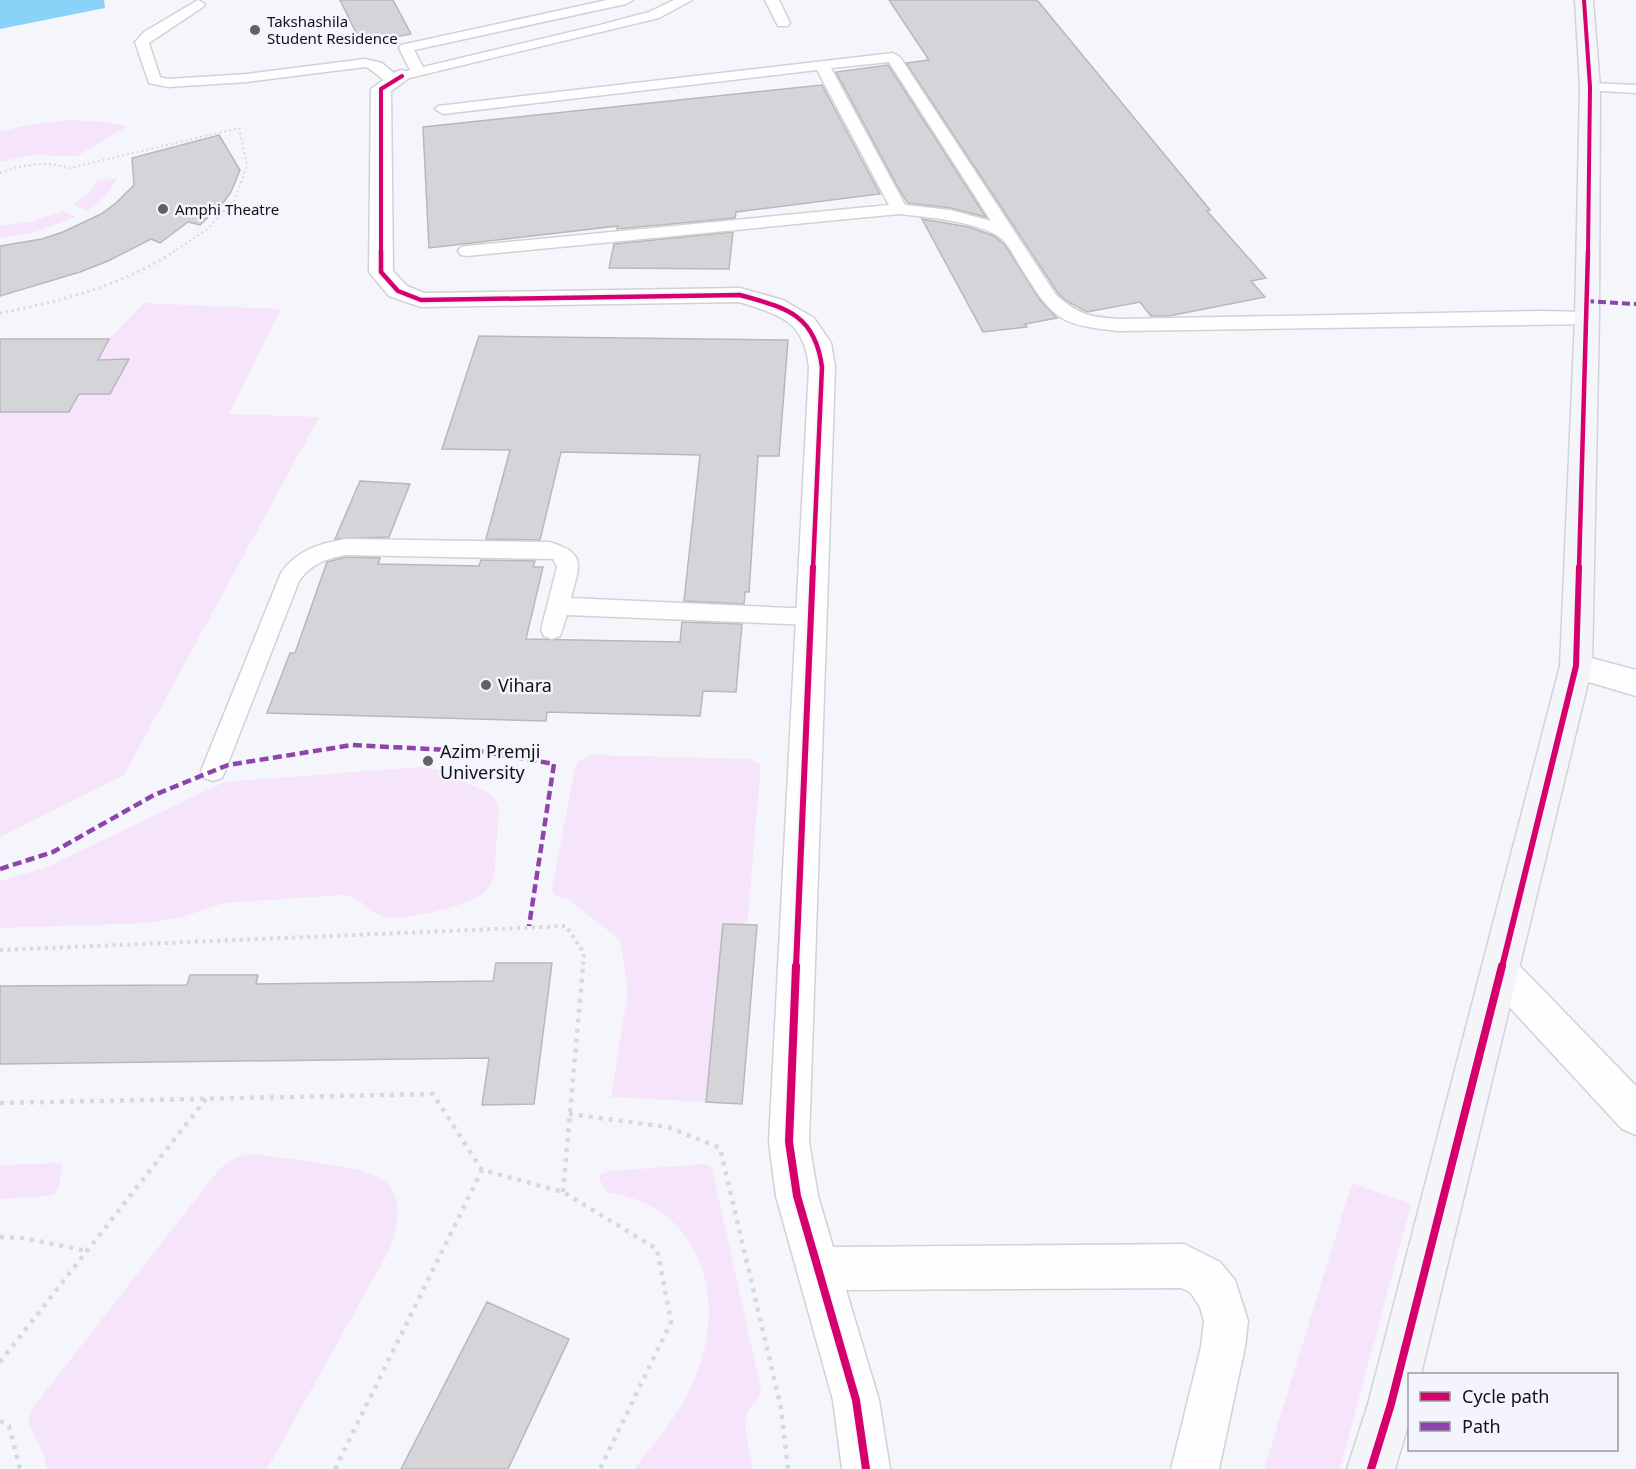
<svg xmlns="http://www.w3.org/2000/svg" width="1636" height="1469" viewBox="0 0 1636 1469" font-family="'Noto Sans',sans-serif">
<rect width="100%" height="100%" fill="#f5f6fb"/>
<path fill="#f6e5fa" d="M71 120 106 122 128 126 77 156 32 155 0 162V132L27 125Z
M117 178C110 193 100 201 87 211L73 205 91 191 97 181Z
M63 211 76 217 32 233 0 238V226L30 222Z
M144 303 281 309 229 414 319 417 124 775 0 837V412H69L79 394H110L128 360H97L109 339Z
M592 755 751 759 761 765 747 925 723 924 706 1102 611 1097 628 991 620 940 568 899 555 896 552 889 575 767 578 761Z
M420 767 438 770 487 792 496 800 499 811 494 876C492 882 490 887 485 892 470 906 401 922 382 916 364 910 364 897 341 895L224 903 185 916 150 923 0 928V881L47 867 224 782Z
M255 1154C279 1157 302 1161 325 1164 385 1172 412 1183 390 1249L267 1469H47L44 1456 28 1421 34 1406 217 1172C229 1160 238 1155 255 1154Z
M59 1163 63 1165 59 1187 56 1193 49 1196 0 1199V1165Z
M706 1164 712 1168 761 1389C760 1402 750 1404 747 1414 742 1427 751 1455 753 1469H635C654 1442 679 1415 692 1385 720 1324 716 1248 655 1208 640 1199 623 1196 607 1192L599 1179 600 1175 610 1171Z
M1352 1183 1411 1204 1340 1469H1264Z"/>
<path fill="#8bd2f9" d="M0 0H104L105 8 0 29Z"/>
<path fill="#d5d5d9" stroke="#b7b7bc" stroke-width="1.5" d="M340 0H393L411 34 361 43Z
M889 0H1037L1210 210 1207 211 1266 278 1251 281 1265 297 1169 316H1151L1140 302 1087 312 1065 300 1058 293 906 63 929 60Z
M888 65 986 217 951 208 908 203 900 191 836 72Z
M822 85 880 194 736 212 735 218 617 229 618 226 429 248 423 127Z
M219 135 240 170 231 192 223 203 200 225 188 222 160 243 151 239 108 261 80 272 0 296V246L42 239 63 232 101 214 116 203 134 185 132 158Z
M922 219 969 227 994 236 1005 245 1040 300 1057 318 1025 324 1027 327 983 332Z
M733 232 729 269 609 268 614 244Z
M479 336 788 340 779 456H758L749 592H745L744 604 684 601 700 455 561 452 540 540 486 539 510 450 442 449Z
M0 339H109L98 360 129 359 110 394H79L69 412H0Z
M360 481 410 484 389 537 335 539Z
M347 557 380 558 378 564 479 566 481 560 535 561 533 567H543L526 639 680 642 682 622 742 624 736 692 703 691 700 716 547 712 546 721 267 713 290 653H295L327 562Z
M723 924 757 925 742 1104 706 1102Z
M496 963H552L534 1104 482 1105 489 1058 0 1064V986L187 985 190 975H258L256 984 493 981Z
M487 1302 569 1339 508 1469H401Z"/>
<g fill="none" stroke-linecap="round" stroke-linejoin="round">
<g stroke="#d1d2d7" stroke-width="3">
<path id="lane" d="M198 0 205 4 203 7 149 43 160 77 168 79 247 74 365 59 382 63 396 75 410 70 399 48 401 45 607 0H633L626 4 414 50 423 67 600 25 649 12 674 0H692L659 18 401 80 399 84C385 88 378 71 365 67L247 82 168 87 149 83 135 42 144 32Z
M765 0H779L790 23 788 26H778Z
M893 53 900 57 1056 295C1079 315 1089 317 1119 319L1541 311 1587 312 1593 314 1596 318 1593 322 1587 324 1119 331C1059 325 1053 319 1022 269 1016 260 1011 249 1004 241 986 222 925 217 899 214L467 256 461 255 458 251 461 247 467 246 889 205 817 70 443 114 435 109 438 106ZM889 62 991 221 950 210 905 205 831 68Z
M1590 83 1636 85V93L1585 90 1583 87Z
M347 539 549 542C588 553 579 566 571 598L812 609 820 611 823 617 820 623 812 625 567 615 560 636 552 639 544 636 541 630 557 567 553 559 347 555C327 558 311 564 299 581L225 771 222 778 213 781 204 778 201 771 281 573C297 550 320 543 347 539Z"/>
</g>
<g stroke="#d1d2d7" stroke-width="3">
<path id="street" d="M402 70 409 72 412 76 391 91 393 271 407 286 424 293 740 288 783 300 814 318 831 343 835 367 809 1142 818 1196 833 1247 1184 1244 1220 1262 1235 1280 1248 1321 1245 1347 1219 1469H1171L1201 1347 1204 1321 1200 1307 1190 1292 1181 1288 846 1290 879 1400 890 1469H842L833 1400 776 1196 769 1142 809 367C804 320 780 315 739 302L421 307 389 296 369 272 371 89 395 72Z
M1576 654 1636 670V696L1565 675 1560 666 1565 657Z
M1501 955 1514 960 1636 1086V1135L1622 1129 1488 984 1482 972 1488 960Z"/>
</g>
<g stroke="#d1d2d7" stroke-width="3">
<path id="secondary" d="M1575 0H1593L1600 87 1599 318 1592 666 1421 1374H1410V1419L1395 1469H1347L1368 1404 1560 666 1575 318 1580 87Z"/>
</g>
<path stroke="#d9d9dc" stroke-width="2" stroke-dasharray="2 3" stroke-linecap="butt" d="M0 173C23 164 46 161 70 168L239 128 247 165 235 200 206 230 173 252"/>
<path stroke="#d9d9dc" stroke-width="3" stroke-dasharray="2 4" stroke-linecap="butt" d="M0 313C59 302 124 285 175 251"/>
<path stroke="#d9d9dc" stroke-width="4" stroke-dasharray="3 4.5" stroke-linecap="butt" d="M0 950 566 926 584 953 583 967"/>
<path stroke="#d9d9dc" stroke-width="4.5" stroke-dasharray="4 6" stroke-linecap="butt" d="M0 1103 433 1094 482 1170 563 1192 657 1249 671 1322 600 1469
M569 1114 668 1127 720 1148 781 1408 788 1469
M563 1192 583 966
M0 1237 23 1238 87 1251
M0 1362 206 1099
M0 1421 9 1426 20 1469
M335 1469 482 1170"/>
<use href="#lane" fill="#fefefe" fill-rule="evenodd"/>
<use href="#street" fill="#fefefe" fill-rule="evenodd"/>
<use href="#secondary" fill="#f3f5f8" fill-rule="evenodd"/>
<path stroke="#8e44ad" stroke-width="4" stroke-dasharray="8 4" stroke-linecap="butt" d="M1586 301 1636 304"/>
<path stroke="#8e44ad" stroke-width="4.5" stroke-dasharray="9 4.5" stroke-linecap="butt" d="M0 869 53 852 154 795 228 765 352 745 487 752 554 764 529 926"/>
<g stroke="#f3f4fd" stroke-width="6">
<path id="cycleway-far3" d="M1584 0 1590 87 1588 252
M381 252V89L402 76"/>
</g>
<g stroke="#f3f4fd" stroke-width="8">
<path id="cycleway-far2" d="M381 251V272L398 291 421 300 740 295C786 308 815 314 822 367L813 569
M1579 569 1588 251"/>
</g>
<g stroke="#f3f4fd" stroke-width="10">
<path id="cycleway-far1" d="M796 967 813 567
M1502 967 1576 666 1579 567"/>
</g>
<g stroke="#f3f4fd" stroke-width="11">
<path id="cycleway" d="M796 966 789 1142 797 1196 856 1400 866 1469
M1371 1469 1391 1404 1502 966"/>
</g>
<use href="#cycleway-far3" stroke="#d6006c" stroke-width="4"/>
<use href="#cycleway-far2" stroke="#d6006c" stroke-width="4.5"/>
<use href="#cycleway-far1" stroke="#d6006c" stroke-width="6"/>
<use href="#cycleway" stroke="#d6006c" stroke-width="8"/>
</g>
<g fill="#616267" stroke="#f3f4fd" stroke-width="2">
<circle cx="255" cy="30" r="6"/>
<circle cx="163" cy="209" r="6"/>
<circle cx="486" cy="685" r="6"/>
<circle cx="428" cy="761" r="6"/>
</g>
<g text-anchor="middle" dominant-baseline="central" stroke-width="5" stroke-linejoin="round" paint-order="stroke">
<g font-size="15" fill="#111217" stroke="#f3f4fd" text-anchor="start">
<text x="267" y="21">Takshashila<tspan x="267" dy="17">Student Residence</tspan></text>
<text x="175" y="209">Amphi Theatre</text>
</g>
<g font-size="18" fill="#111217" stroke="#f3f4fd" text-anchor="start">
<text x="498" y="685">Vihara</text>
<text x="440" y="751">Azim Premji<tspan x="440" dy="21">University</tspan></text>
</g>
</g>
<rect x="1408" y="1373" width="210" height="78" fill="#f3f4fd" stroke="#999aa1" stroke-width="1.5"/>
<rect x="1420" y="1392" width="30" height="9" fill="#d6006c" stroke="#999aa1" stroke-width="1.5"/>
<text x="1462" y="1403" font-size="18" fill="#111217">Cycle path</text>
<rect x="1420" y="1422" width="30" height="9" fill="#8e44ad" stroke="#999aa1" stroke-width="1.5"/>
<text x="1462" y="1433" font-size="18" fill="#111217">Path</text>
</svg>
